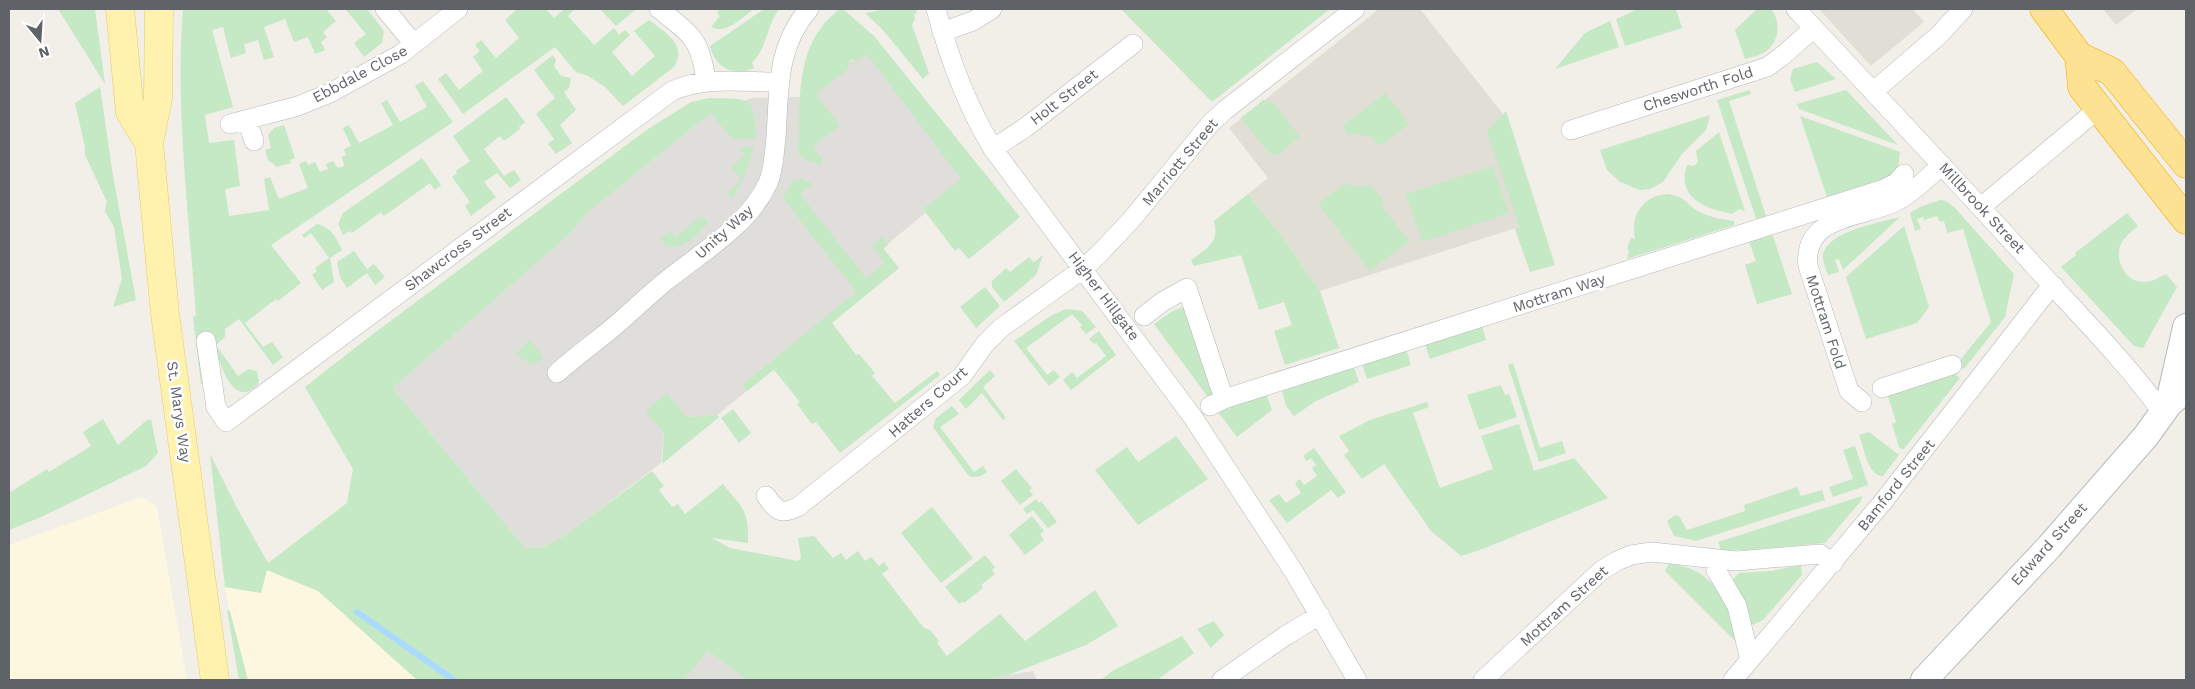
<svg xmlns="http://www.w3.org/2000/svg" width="2195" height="689" viewBox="0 0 2195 689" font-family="'Work Sans',sans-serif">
<rect width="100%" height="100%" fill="#f1efe8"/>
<path fill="#fef7e0" d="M142 497 157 507 187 680H9V545Z
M266 570 318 591 422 680H245L234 641 225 587 260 593Z"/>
<path fill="#e0deda" d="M867 49 965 180 883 248 899 268 717 415 687 417 646 411 664 433 661 463 564 536 541 548H525L393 388 570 234 587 213 711 113 752 98 805 97Z
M708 651 747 680H684Z
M1033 671 1037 680H984L1008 675Z"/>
<path fill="#e1ded6" d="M1379 9H1420L1503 114 1488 131 1519 227 1320 291 1287 243 1248 194 1268 178 1229 128Z
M1819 9H1913L1924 22 1871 66Z
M2103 9H2137L2116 25Z"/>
<path fill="#c5e8c5" d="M58 9H95L105 84Z
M183 9H326L336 21 323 32 327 37 321 42 325 50 315 54 308 37 294 42 285 19 264 27 274 57 264 60 258 40 244 44 246 53 231 58 223 27 212 30 233 107 205 115 209 143 234 140 240 186 225 189 229 216 269 210 264 179 270 177 279 199 308 188 299 164 306 161 308 165 315 162 320 172 328 169 326 164 333 161 338 168 344 166 342 157 346 155 344 149 351 146 343 128 349 125 359 143 393 125 381 103 387 100 400 122 427 107 415 86 423 81 453 122 271 245 301 283 278 301 276 299 245 323 263 347 272 342 283 357 273 365 239 319 225 329V337L216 345 238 376 249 369 257 371 259 383C231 416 216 351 212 334L198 337 204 383 201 384 193 317 196 316C189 214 175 111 183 9Z
M345 9H367L384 31 382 43 364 57 354 43 366 34Z
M517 9H546L554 18 564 9H575L568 16 594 45 614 28 619 35 625 30 630 35 612 52 632 76 655 56 634 31 649 20C664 32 688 44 674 67L623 106 605 87 588 76 576 72 555 47 463 114 438 79 446 73 459 90 483 71 473 57 480 51 475 45 481 40 496 58 519 38 505 20Z
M600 9H634L635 10 616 26Z
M720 9H754C742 17 727 35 711 27L720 16 717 13Z
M764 9H779C767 25 767 48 752 63L754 68C733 78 715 67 710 46Z
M840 9H843L874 36 1020 217 969 259 959 248 955 251 923 209 961 179 867 54 857 61 854 59 850 61 848 69 816 94 840 126 813 146 823 159 821 165 803 159 798 153C801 100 793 44 840 9Z
M887 9H916L917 13 914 14 915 19 912 25 929 73 923 79 883 30 865 13Z
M1121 9H1330L1212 102Z
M1638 9H1676L1682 28 1625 46 1616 19Z
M1757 9H1771C1782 22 1779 45 1763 53 1758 56 1751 57 1745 59L1735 30Z
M1610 21 1619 47 1555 69 1585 33Z
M553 55 556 60 554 66 561 76 571 78 569 88 564 92 576 110 560 125 572 143 556 154 548 144 554 139 536 114 555 98 534 70Z
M1817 62 1836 79 1795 92 1790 79 1793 69Z
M100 87 113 176 136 300 113 307 122 279 114 227 105 211 107 202 85 155V147L75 103Z
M1750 90 1751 94 1729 101 1766 216 1756 219 1717 100Z
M1846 90 1898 145 1799 109 1797 104Z
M1386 93 1409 124 1380 146 1372 137 1351 134 1349 136 1342 126Z
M506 97 525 122 519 127 520 129 504 141 500 136 484 149 504 176 514 170 521 180 510 188 497 173 484 182 496 197 471 216 465 206 470 202 452 177 457 174 456 171 470 161 453 136Z
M709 98C746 99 758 95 755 139H732L711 113 587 213 570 234 393 388 525 548H541L564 536 652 471 664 486 659 490 672 507 678 504 685 514 723 484C743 509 749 510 748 543L712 538 730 548 798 561 801 558 798 538 814 536 833 558 841 553 846 560 858 551 865 561 871 557 879 566 884 562 889 569 882 574 924 628 930 630 939 641 937 643 947 656 1000 614 1025 641 1095 590 1118 626 1086 645 1008 675 984 680H747L708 651 684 680H417L318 591 267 570 261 593 225 587 210 454 236 506 268 563 347 503 353 469 305 387 369 337 648 129 691 102Z
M1263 100 1274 104 1300 137 1277 155 1269 153 1241 118Z
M1506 111 1555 265 1530 272 1515 229 1519 227 1487 131Z
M1710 115 1706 130 1682 154 1663 182 1650 189 1640 190 1620 182 1607 170 1600 150Z
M1800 116 1900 152 1898 170 1892 176 1827 197Z
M284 125 295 158 290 160 291 163 277 167 268 160 265 150 271 148 268 135 274 128Z
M1719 132 1745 211 1739 209 1732 214C1706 209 1676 198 1687 165L1694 166 1698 162 1696 151Z
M739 147H754L744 178 732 198 727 193 742 180 731 167 745 155Z
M422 158 441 185 435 190 430 183 384 216 381 212 352 233 350 231 343 235 338 224 343 213Z
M1493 166 1509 213 1422 242 1406 194Z
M801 178 813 184 800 194 866 278 885 263 872 245 882 237 888 245 883 249 899 268 832 323 856 355 859 354 875 373 872 376 895 403 937 371 940 375 840 453 816 422 812 424 797 404 800 402 774 370 747 391 743 384 856 292 783 198 793 181Z
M1344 184 1366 187 1370 184 1384 201 1380 204 1409 241 1370 271 1318 204Z
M1248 194 1287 243 1320 291 1339 348 1285 365 1274 331 1292 325 1284 302 1259 310 1241 255 1194 266 1191 260C1207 248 1220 243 1214 221Z
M1667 194C1685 197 1683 200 1695 209 1706 217 1721 219 1734 221V225L1627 259 1629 251 1627 248 1631 238 1635 239C1630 215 1643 196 1667 194Z
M1940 200 1946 201 1954 207 2014 274 2005 317 1964 369 1957 364 1991 322 1963 229 1947 233 1944 221 1940 222 1937 216 1924 220 1923 217 1917 219 1921 229 1915 231 1910 213 1922 206Z
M2127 213 2138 226C2131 232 2123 238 2120 246 2115 263 2127 283 2145 282 2153 282 2159 277 2166 274L2177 287 2143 348 2134 346 2061 267 2076 255 2075 253Z
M701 216 707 220V224C697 236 685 248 667 247L660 238 670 231 676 237Z
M1900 217 1843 270 1839 259 1835 260 1839 272 1828 275C1826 269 1823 263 1823 256 1826 231 1879 223 1900 217Z
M317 224C332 228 336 237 342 250L330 258 334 282 322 290 312 275 317 271 315 268 329 258 311 233 304 238 302 235Z
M1904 226 1929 307 1917 323 1866 339 1846 277Z
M1772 233 1792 294 1757 304 1745 265 1756 261 1749 241Z
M354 251 367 269 374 264 385 277 375 285 367 273 347 288 340 277 337 262Z
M1043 255 1036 275 1004 302 992 287V281L1006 268 1010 272 1029 257 1034 262Z
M985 287 1000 306 976 328 960 307Z
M1187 305 1216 394 1208 397 1154 324 1171 312Z
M1066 309 1082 311 1096 327 1086 334 1080 327 1082 325 1072 314 1026 348 1047 375 1054 370 1060 377 1049 386 1014 341 1052 315Z
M1482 326 1486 340 1430 359 1425 344Z
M1099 331 1116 355 1071 390 1063 380 1072 372 1077 378 1106 356 1096 343 1094 344 1089 339Z
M530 340 544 358 532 365 515 354Z
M1406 349 1411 365 1367 379 1362 364Z
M1513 363 1540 448 1562 441 1566 453 1539 462 1508 365Z
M1354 367 1359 382 1316 401 1294 416 1286 406 1282 390Z
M990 370 995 376 983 387 1006 418 1003 420 982 393 966 409 959 400Z
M1951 371 1960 378 1903 450 1899 447 1892 424 1896 422 1887 393Z
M1501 385 1505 395 1509 394 1517 417 1479 430 1467 395Z
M667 394 687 417 717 415 719 417 662 464 664 433 645 411Z
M1266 394 1272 410 1237 437 1218 412Z
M1427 402 1429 407 1413 413 1440 488 1493 469 1481 436 1519 424 1534 471 1574 458 1608 498 1485 548 1461 556 1431 531 1384 464 1362 479 1344 455 1349 451 1339 436 1370 420Z
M952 406 959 414 940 427 974 472 983 466 987 472 981 476 971 477 968 475 933 427 936 418Z
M733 409 751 433 739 443 721 418Z
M103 419 118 445 147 420H151L158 453 146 466 41 517 9 530V493L47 469 49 472 91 446 83 432Z
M1869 432 1899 455 1883 476C1867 476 1864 447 1859 435Z
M1176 436 1208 479 1138 525 1095 470 1127 447 1138 462Z
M1855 446 1868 485 1833 497 1829 487 1853 479 1843 450Z
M1314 448 1346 492 1338 498 1331 490 1287 523 1269 500 1279 494 1286 503 1301 493 1295 483 1300 479 1304 485 1317 476 1312 468 1316 465 1311 458 1307 461 1303 456Z
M1016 469 1032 488 1029 490 1033 495 1020 505 1001 481Z
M1797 487 1801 496 1822 490 1825 500 1696 541 1674 536 1667 521 1675 515 1679 516 1687 530 1745 511 1744 505Z
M1862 496 1861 501 1825 543 1748 550H1721L1718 542Z
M1036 499 1039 503 1041 501 1057 522 1048 528 1033 510 1027 514 1023 509Z
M932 507 973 558 941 583 901 533Z
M1032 516 1044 531 1040 534 1044 540 1025 555 1009 535Z
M985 555 995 567 992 570 995 574 981 585 983 588 964 603 962 602 959 604 945 587Z
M1669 564C1713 567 1732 604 1736 642L1665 571Z
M1801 565 1802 575 1763 620 1752 625 1733 579 1739 573 1771 571Z
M227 610 230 611 248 680H239Z
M1214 621 1224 635 1211 648 1197 629Z
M1182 636 1194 653 1157 680H1101L1114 670Z"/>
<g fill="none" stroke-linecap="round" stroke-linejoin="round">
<path stroke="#aadaff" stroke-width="6" d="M357 612 454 680"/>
<g stroke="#b5b8bc" stroke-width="20">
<path id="street" d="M385 9 414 44
M659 9C691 35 700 37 706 81
M936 9C949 58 967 106 993 149L1192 416 1294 572 1357 680
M1796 9C1877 96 1958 182 2038 270 2080 316 2125 361 2162 412
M942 32 973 21 992 9
M1874 91 1938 36 1963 9
M247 120 254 141
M230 124 298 106 330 93 401 54 458 9
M1571 130 1767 67 1781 57 1814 28
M993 149 1026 127 1133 44
M1981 207 2098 109
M1144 316 1162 302 1187 288 1224 399
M206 341 216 407 226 422 672 91C705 76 743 82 779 82
M557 373C576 356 597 341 616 325 633 310 650 294 667 280 702 252 749 225 768 183 774 169 774 153 776 138 779 92 776 46 809 9
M1882 388 1952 365
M1862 402 1849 391 1808 266C1802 214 1865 218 1897 201 1914 192 1928 177 1942 165
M1210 406 1224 399 1884 189 1896 183 1904 174
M766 496C777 511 781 516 799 506L962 376 985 344 1001 328 1084 268 1100 253 1132 219 1210 124 1225 110 1355 9
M1715 560 1716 570 1737 606 1750 660
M1222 680 1285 636 1320 615
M1483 680 1602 570 1617 561 1631 555 1652 552 1736 561 1820 554 1833 563
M1733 680 1882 503 2045 294 2054 286"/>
</g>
<g stroke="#b6babf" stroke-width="28">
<path id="secondary" d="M2170 398 2186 327
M1924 680 2049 547 2146 436 2169 404 2179 395 2186 380"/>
</g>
<g stroke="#f2c960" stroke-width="29">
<path id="primary" d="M120 9 130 112 149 143
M159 9 158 98 149 143 165 314 215 680"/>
</g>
<g stroke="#f9ab00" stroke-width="29">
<path id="highway" d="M2044 9 2079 56 2112 72 2186 164
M2079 56 2082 87 2186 220"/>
</g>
<use href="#street" stroke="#fff" stroke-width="19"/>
<use href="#secondary" stroke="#fff" stroke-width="26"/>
<use href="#primary" stroke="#fff2af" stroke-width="28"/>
<use href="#highway" stroke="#fde293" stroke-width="28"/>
</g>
<g text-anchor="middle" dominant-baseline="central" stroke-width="5" stroke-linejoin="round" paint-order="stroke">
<g font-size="15" fill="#5f6368" stroke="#fff">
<text transform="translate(360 74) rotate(-28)">Ebbdale Close</text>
<text transform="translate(1698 89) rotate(-18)">Chesworth Fold</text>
<text transform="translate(1064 97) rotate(-38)">Holt Street</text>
<text transform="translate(1180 162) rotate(-50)">Marriott Street</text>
<text transform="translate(1982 208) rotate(47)">Millbrook Street</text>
<text transform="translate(724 232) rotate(-42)">Unity Way</text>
<text transform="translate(458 249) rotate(-37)">Shawcross Street</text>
<text transform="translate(1559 293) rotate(-18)">Mottram Way</text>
<text transform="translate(1104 296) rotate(53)">Higher Hillgate</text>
<text transform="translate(1826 322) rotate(72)">Mottram Fold</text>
<text transform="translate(928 402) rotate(-41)">Hatters Court</text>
<text transform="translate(179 412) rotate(82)">St. Marys Way</text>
<text transform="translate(1896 485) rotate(-51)">Bamford Street</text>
<text transform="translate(2049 544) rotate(-48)">Edward Street</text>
<text transform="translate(1564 606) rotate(-42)">Mottram Street</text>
</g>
</g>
<rect width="2195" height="689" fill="none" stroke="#5f6368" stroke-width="20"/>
<g transform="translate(40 40) rotate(162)" stroke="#ffffff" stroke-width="4" paint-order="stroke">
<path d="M0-4L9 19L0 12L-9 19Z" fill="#5f6368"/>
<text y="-8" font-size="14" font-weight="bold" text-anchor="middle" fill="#5f6368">N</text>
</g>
</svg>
